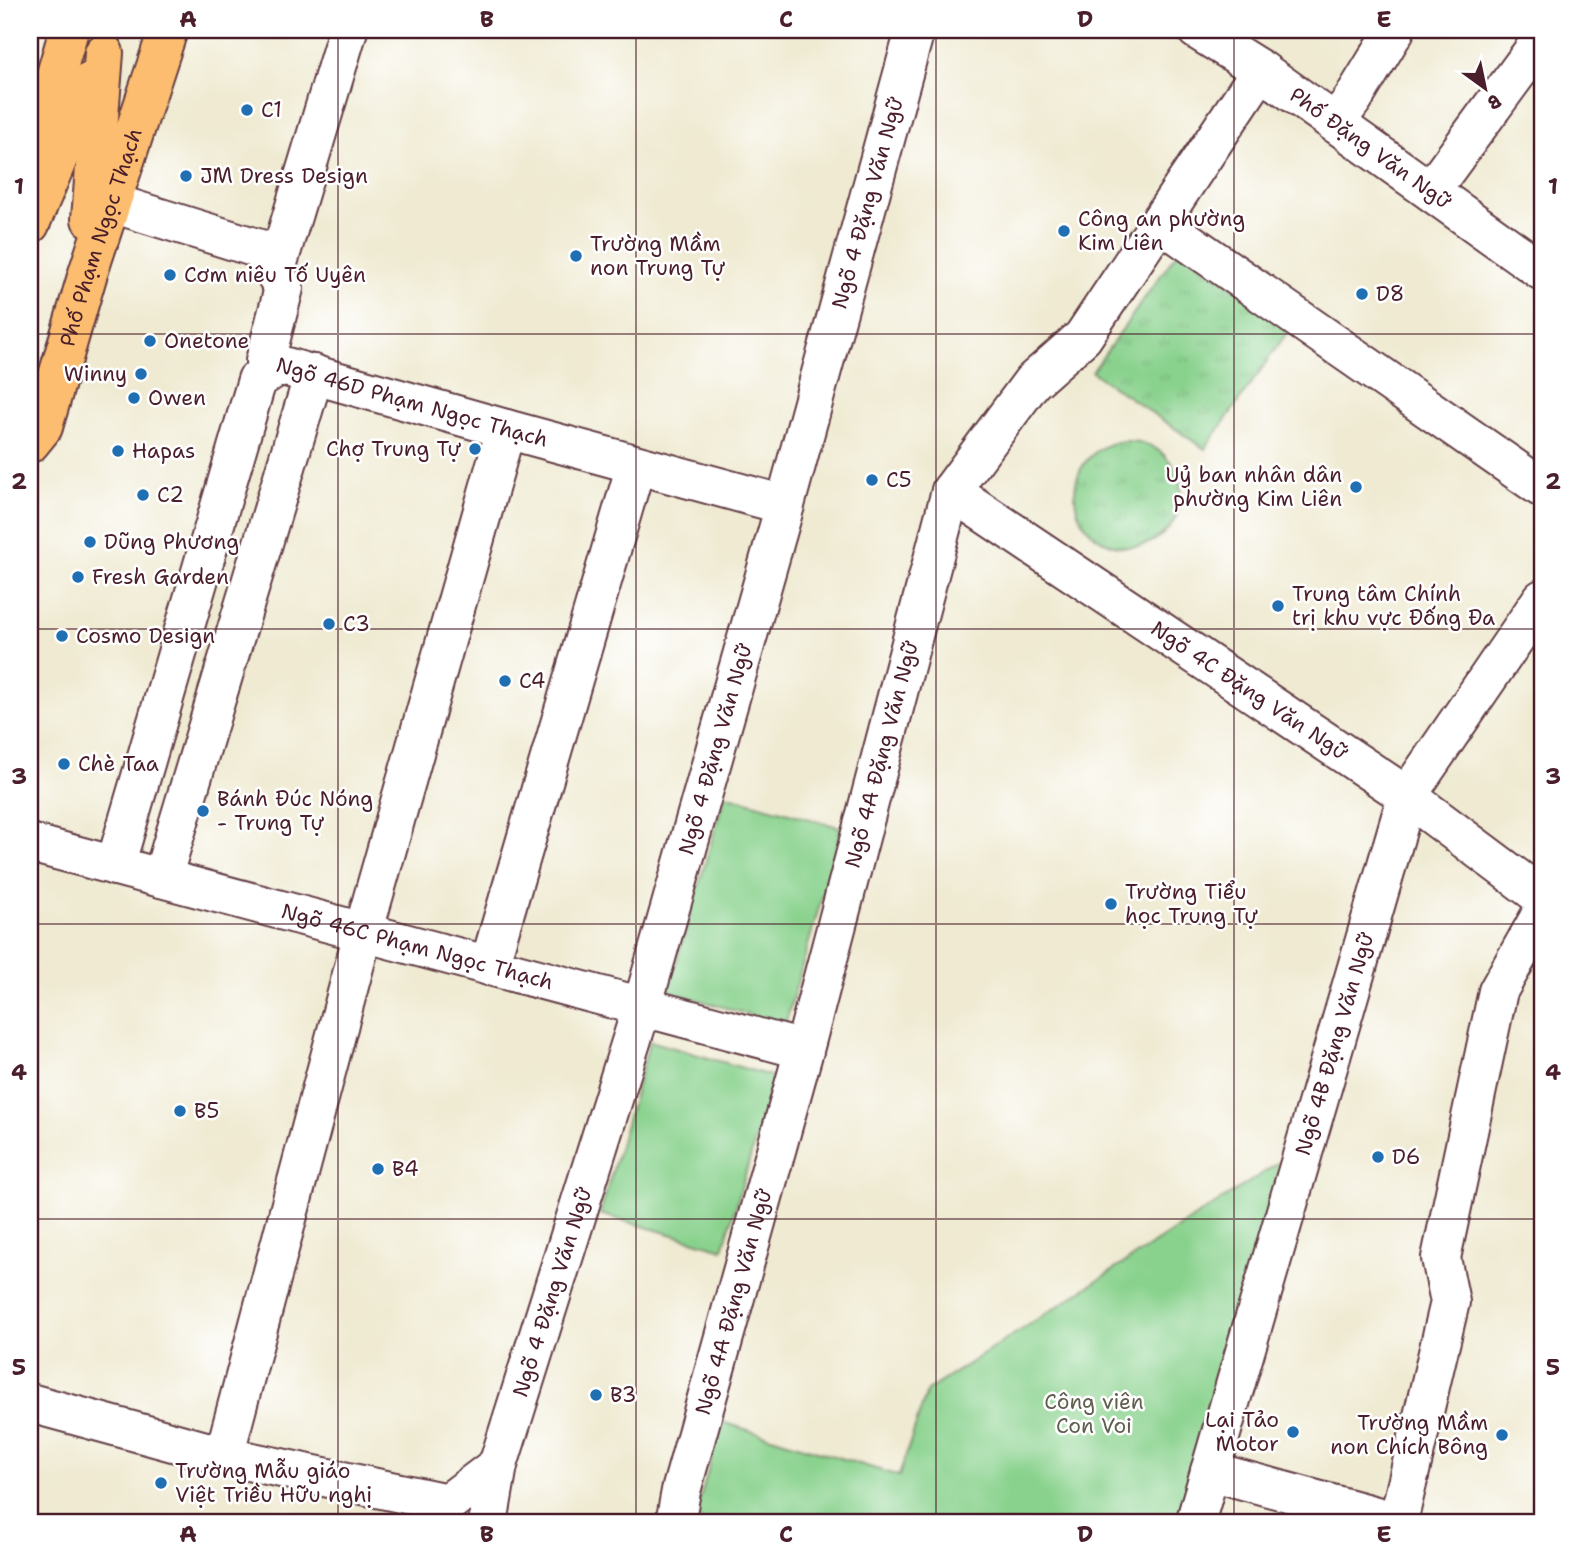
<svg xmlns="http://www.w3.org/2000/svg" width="1572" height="1553" viewBox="0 0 1572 1553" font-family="'Shantell Sans',sans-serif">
<defs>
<pattern id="grass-tufts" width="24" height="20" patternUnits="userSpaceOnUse" patternTransform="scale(1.75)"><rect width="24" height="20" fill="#89d28d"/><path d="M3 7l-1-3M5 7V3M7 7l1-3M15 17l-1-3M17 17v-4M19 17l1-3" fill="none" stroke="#78b47a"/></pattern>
</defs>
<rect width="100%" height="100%" fill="#fff"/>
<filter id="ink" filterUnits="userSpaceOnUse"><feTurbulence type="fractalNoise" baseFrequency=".0143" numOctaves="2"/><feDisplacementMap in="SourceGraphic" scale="14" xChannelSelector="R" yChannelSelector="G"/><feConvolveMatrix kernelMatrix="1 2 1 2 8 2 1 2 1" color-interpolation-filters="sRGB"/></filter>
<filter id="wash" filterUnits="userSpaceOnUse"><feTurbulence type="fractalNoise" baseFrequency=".00686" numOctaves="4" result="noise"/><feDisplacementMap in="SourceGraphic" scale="28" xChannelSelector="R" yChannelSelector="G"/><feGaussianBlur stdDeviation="1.57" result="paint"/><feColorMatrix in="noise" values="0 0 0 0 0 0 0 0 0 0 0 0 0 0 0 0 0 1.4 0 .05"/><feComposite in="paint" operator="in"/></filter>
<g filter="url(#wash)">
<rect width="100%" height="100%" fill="#efead1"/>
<path fill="url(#grass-tufts)" stroke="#6a785c" stroke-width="2" d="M1179 250 1291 327 1205 449 1092 372Z
M1075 494a53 53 0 1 1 106 0a53 53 0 1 1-106 0Z"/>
<path fill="#89d28d" stroke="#6a785c" stroke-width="2" d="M725 795 842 828 785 1025 668 991Z
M650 1041 774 1077 723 1249 600 1214Z
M1283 1160 1178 1523H703L696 1513 722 1422 899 1476 927 1391Z"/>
</g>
<g filter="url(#ink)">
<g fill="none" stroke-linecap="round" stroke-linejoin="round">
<g stroke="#633d44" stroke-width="42">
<g id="minor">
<path id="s1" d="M1197 30 1261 70 1542 271"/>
<path d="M1335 123 1353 99 1395 30"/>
<path d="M1431 190 1542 39"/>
<path id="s2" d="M112 203 260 249 284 288 265 361 506 429 785 505"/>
<path d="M1161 223 1542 488"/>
<path d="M275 273 348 30"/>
<path id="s3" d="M951 491 1407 796 1542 897"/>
<path id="s4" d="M30 843 804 1050"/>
<path d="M115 866 257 380 280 365"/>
<path d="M162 878 314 374"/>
<path d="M489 966 636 465"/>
<path d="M30 1403 224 1456 448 1503 498 1465"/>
<path d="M224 1456 363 933 506 429"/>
<path d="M1210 1471 1402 1523"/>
<path d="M1398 1522 1450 1302 1441 1258 1498 991 1542 913"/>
<path id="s5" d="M488 1523 498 1465 642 1007 785 505 915 30"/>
<path id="s6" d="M681 1523 676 1518 681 1491 804 1050 951 491 1032 382 1083 337 1261 70"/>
<path id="s7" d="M1195 1523 1407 796 1542 599"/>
</g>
</g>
<g stroke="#633d44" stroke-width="42">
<g id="major">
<path d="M33 174 50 95 69 30"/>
<path d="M91 219 104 53"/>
<path d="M30 224 91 81"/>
<path id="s8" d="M30 443 43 427 88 273 168 30"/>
</g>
</g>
<use href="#minor" stroke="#fff" stroke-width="38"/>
<use href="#major" stroke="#fcbd6f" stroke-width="38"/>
</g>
</g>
<path fill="none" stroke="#4a1f2b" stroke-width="2" stroke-opacity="0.55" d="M338 30V1523M636 30V1523M936 30V1523M1234 30V1523M30 334H1542M30 629H1542M30 924H1542M30 1219H1542"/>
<g fill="#1f6fb2" stroke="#fff" stroke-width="2.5">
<circle cx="247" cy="110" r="7"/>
<circle cx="186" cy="176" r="7"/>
<circle cx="1064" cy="231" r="7"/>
<circle cx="576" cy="256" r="7"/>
<circle cx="170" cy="275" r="7"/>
<circle cx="1362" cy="294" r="7"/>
<circle cx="150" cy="341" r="7"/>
<circle cx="141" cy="374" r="7"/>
<circle cx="134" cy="398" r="7"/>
<circle cx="475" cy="449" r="7"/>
<circle cx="118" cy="451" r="7"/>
<circle cx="872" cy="480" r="7"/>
<circle cx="1356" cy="487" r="7"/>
<circle cx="143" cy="495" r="7"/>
<circle cx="90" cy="542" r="7"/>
<circle cx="78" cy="577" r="7"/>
<circle cx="1278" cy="606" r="7"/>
<circle cx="329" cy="624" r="7"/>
<circle cx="62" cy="636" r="7"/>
<circle cx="505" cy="681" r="7"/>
<circle cx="64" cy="764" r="7"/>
<circle cx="203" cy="811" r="7"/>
<circle cx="1111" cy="904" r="7"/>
<circle cx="180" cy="1111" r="7"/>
<circle cx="1378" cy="1157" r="7"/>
<circle cx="378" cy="1169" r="7"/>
<circle cx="596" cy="1395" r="7"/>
<circle cx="1293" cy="1432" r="7"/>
<circle cx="1502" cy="1435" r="7"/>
<circle cx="161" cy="1483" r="7"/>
</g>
<g text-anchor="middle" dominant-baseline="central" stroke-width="5" stroke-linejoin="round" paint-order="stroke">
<g font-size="21" fill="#4a1f2b" stroke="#fff" text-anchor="start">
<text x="261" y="110">C1</text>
<text x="200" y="176">JM Dress Design</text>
<text x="1078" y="219">Công an phường<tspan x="1078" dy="24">Kim Liên</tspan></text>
<text x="590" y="244">Trường Mầm<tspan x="590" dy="24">non Trung Tự</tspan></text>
<text x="184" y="275">Cơm niêu Tố Uyên</text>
<text x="1376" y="294">D8</text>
<text x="164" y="341">Onetone</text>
<text x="127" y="374" text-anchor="end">Winny</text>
<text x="148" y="398">Owen</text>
<text x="461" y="449" text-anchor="end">Chợ Trung Tự</text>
<text x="132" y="451">Hapas</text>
<text x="1342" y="475" text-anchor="end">Uỷ ban nhân dân<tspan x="1342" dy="24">phường Kim Liên</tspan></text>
<text x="886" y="480">C5</text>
<text x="157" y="495">C2</text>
<text x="104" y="542">Dũng Phương</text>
<text x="92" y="577">Fresh Garden</text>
<text x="1292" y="594">Trung tâm Chính<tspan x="1292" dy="24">trị khu vực Đống Đa</tspan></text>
<text x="343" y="624">C3</text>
<text x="76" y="636">Cosmo Design</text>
<text x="519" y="681">C4</text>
<text x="78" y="764">Chè Taa</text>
<text x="217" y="799">Bánh Đúc Nóng<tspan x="217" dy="24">- Trung Tự</tspan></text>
<text x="1125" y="892">Trường Tiểu<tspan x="1125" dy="24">học Trung Tự</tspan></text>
<text x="194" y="1111">B5</text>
<text x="1392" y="1157">D6</text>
<text x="392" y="1169">B4</text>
<text x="610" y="1395">B3</text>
<text x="1279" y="1420" text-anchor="end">Lại Tảo<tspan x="1279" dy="24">Motor</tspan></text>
<text x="1488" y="1423" text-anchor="end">Trường Mầm<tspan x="1488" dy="24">non Chích Bông</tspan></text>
<text x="175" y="1471">Trường Mẫu giáo<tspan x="175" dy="24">Việt Triều Hữu nghị</tspan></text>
</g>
<g font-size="21" fill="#4a1f2b" stroke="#fff">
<text stroke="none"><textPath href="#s1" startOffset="210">Phố Đặng Văn Ngữ</textPath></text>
<text stroke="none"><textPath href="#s5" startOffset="1374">Ngõ 4 Đặng Văn Ngữ</textPath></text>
<text stroke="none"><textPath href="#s8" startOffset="219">Phố Phạm Ngọc Thạch</textPath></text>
<text stroke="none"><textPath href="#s2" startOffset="429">Ngõ 46D Phạm Ngọc Thạch</textPath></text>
<text stroke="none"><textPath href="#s3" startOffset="359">Ngõ 4C Đặng Văn Ngữ</textPath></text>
<text stroke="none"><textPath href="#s5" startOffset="807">Ngõ 4 Đặng Văn Ngữ</textPath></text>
<text stroke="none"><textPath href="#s6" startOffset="798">Ngõ 4A Đặng Văn Ngữ</textPath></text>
<text stroke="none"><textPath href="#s4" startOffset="401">Ngõ 46C Phạm Ngọc Thạch</textPath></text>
<text stroke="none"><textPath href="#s7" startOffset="499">Ngõ 4B Đặng Văn Ngữ</textPath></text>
<text stroke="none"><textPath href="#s5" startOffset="240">Ngõ 4 Đặng Văn Ngữ</textPath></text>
<text stroke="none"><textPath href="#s6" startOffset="231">Ngõ 4A Đặng Văn Ngữ</textPath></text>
</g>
<g font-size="21" fill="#605e4d" stroke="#fff">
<text x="1094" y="1402">Công viên<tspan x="1094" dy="24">Con Voi</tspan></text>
</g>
</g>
<rect width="1572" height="1553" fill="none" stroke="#fff" stroke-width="77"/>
<g transform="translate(1485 88) rotate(147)" stroke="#ffffff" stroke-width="5" paint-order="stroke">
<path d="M0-5L12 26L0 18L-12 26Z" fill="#4a1f2b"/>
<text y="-10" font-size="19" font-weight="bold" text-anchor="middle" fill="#4a1f2b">B</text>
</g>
<rect x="38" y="38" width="1496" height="1476" fill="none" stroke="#4a1f2b" stroke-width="2.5"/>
<g font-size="23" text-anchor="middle" font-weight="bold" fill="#4a1f2b">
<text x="188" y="27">A</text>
<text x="487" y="27">B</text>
<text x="786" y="27">C</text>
<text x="1085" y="27">D</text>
<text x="1384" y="27">E</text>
<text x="19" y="194">1</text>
<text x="1553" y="194">1</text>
<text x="19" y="489">2</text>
<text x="1553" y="489">2</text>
<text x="19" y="784">3</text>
<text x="1553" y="784">3</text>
<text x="19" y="1080">4</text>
<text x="1553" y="1080">4</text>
<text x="19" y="1375">5</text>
<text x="1553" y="1375">5</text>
<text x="188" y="1542">A</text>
<text x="487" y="1542">B</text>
<text x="786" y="1542">C</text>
<text x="1085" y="1542">D</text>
<text x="1384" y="1542">E</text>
</g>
</svg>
